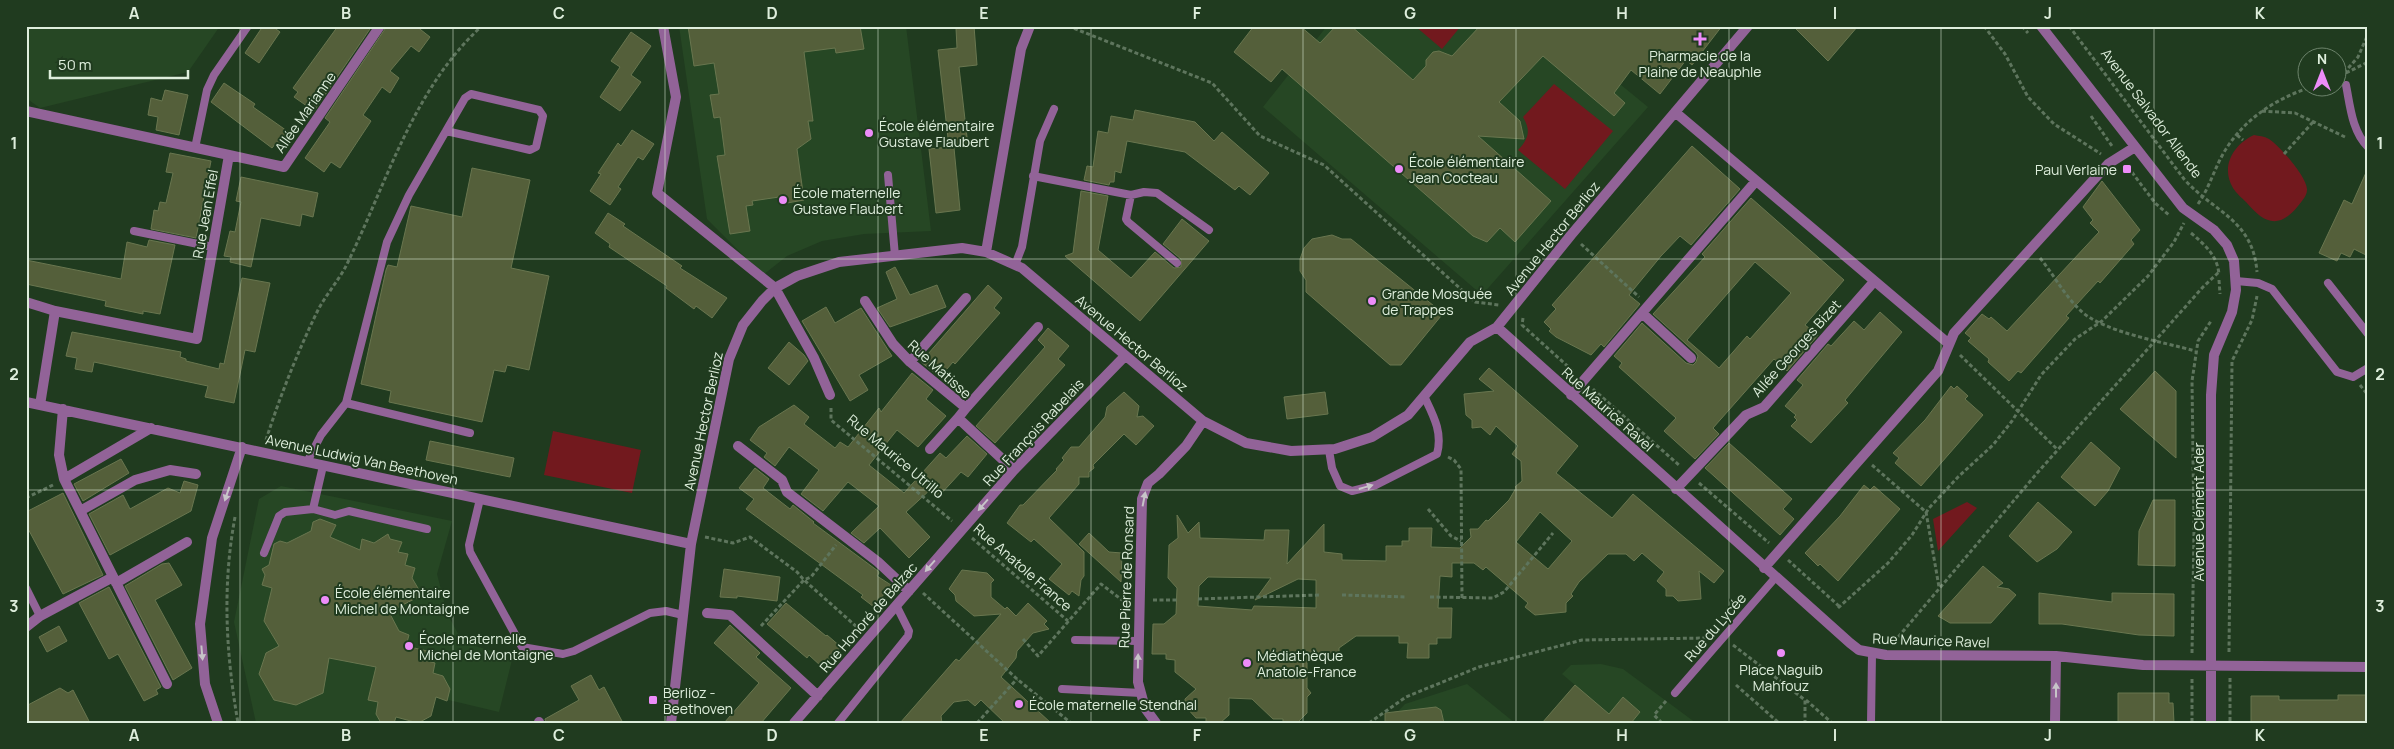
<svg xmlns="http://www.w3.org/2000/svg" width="2394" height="749" viewBox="0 0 2394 749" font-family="Manrope,sans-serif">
<rect width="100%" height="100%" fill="#203b1f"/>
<path fill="#264724" d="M26 26H220L188 72 40 108 26 98Z
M679 26H906L931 231 864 234 822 241 787 256 763 275 707 219Z
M1327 26H1549L1648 107 1482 295 1263 107Z
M281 486 452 521 437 574 447 613 463 643 513 656 499 712 436 697 431 716 418 723 397 717 394 723H256L234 622 259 499Z
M1601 664 1623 669 1696 723H1542L1575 685 1562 674 1571 665Z
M1467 684 1515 723H1387L1405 704Z"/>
<path fill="#72191e" d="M1415 26H1461L1442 49Z
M1554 84 1613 131 1565 189 1518 150C1529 138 1531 131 1523 117Z
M2254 135C2259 136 2264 136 2269 139 2279 145 2308 178 2307 190 2307 196 2301 202 2298 206 2278 231 2263 222 2246 202 2242 198 2236 193 2233 188 2220 166 2234 144 2254 135Z
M553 431 641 450 632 493 544 475Z
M1967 502 1977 508 1938 551 1933 519Z"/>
<path fill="#545f3a" stroke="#69764f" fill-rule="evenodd" d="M263 26H272L280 32 259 63 245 53Z
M338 26H372L314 111 294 97 298 92 293 88Z
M387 26H416L430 37 419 52 411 46 390 71 399 78 390 93 382 87 363 115 371 121 340 168 331 162 324 172 305 158 330 122 325 118Z
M688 26H860L864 49 836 53 835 48 804 52 813 121H808L811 139 797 149 804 200 787 203 786 196 752 201 753 205 746 206 750 231 730 234 717 156 725 155 720 117 714 118 710 95 719 94 714 63 694 66Z
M974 26 977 65 959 67 968 146 954 148 960 210 936 213 929 149 949 147 938 50 957 48 956 28Z
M1254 26H1300L1320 43 1336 26H1351L1413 80 1426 66V60L1433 52 1439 51 1452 56 1480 26H1722L1692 65 1686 60 1660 94 1631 70 1614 93 1625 103 1614 116 1543 56 1499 102 1520 121 1524 139 1478 136 1551 201 1515 242 1500 228 1487 242 1473 236 1282 69 1271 82 1234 52Z
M1793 26H1858L1828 61Z
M631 32 651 46 631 75 641 82 620 111 600 97 620 67 611 61Z
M224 83 255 104 253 107 290 133 281 147 276 143 272 148 211 102Z
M165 90 188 95 179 135 156 130 158 117 148 115 151 98 162 101Z
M1135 110 1195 122 1214 141 1222 132 1269 173 1250 195 1239 186 1235 190 1185 152 1127 141 1121 173 1115 171 1114 182H1110L1109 185 1084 180 1087 166 1093 167 1098 131 1108 133 1111 116 1133 120Z
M632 130 654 144 643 160 638 157 618 187 621 189 610 205 590 191 601 174 598 173 618 143 621 146Z
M1692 146 1740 189 1691 245 1680 236 1661 256 1629 295 1640 304 1604 347 1601 344 1591 355 1556 337 1549 331 1551 329 1544 322 1556 309 1552 305Z
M170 153 211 161 196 238 151 229 154 210 158 211 160 202 166 203 173 173 166 172Z
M472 168 530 180 511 268 549 276 529 370 507 365 505 372 494 370 482 422 389 402 391 391 361 384 386 270 388 265 397 267 411 206 462 217Z
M2368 168V256L2354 249 2350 257 2341 253 2337 261 2319 253 2344 200 2352 204Z
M241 177 318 193 313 217 302 214 300 226 261 218 251 267 230 262 231 257 224 256 230 231 235 232 241 202 236 201Z
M2102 181 2140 230 2131 240 2134 244 2100 283 2098 281 2066 316 2069 318 2021 373 2018 371 2009 381 1988 362 1989 359 1968 341 1971 338 1965 333 1982 314 1989 319 1991 317 2007 331 2099 232 2090 223 2093 220 2083 207Z
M1081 191 1108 196 1098 250 1131 278 1155 252 1174 268 1181 267V259L1163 244 1182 219 1209 241 1140 321 1065 256 1073 253Z
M1751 198 1844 280 1805 325 1818 335 1787 371 1774 359 1713 428 1719 434 1695 459 1664 431 1676 418 1619 367 1622 363 1614 356 1642 323 1686 363 1693 365 1696 362 1698 356 1696 353 1653 314 1705 257 1702 254ZM1755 262 1791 293 1750 339 1747 336 1719 368 1687 340Z
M608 213 625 224 623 226 682 266 680 268 727 298 712 318 696 306 694 309 666 288 667 286 609 247 610 244 595 233Z
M1332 235 1342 239H1351L1439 310 1441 316 1401 365H1390L1306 292V280L1300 271V259L1304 248 1312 239Z
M149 240 175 245 160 314 143 311V314L105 306 106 301 26 284V260L121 279 127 242 147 247Z
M895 267 910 295 937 285 946 307 890 327 877 308 897 299 886 272Z
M242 278 270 283 255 352 245 350 234 403 205 397 208 386 94 362 92 372 75 369 77 358 66 356 72 332 181 352 180 357 186 359V361L219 369 220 363 224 364Z
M988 285 1002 298 994 308 1000 313 955 364 953 362 940 377 921 362Z
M826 307 835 323 861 308 892 356 859 375 868 390 850 401 802 321Z
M1880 312 1902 332 1845 400 1848 403 1811 443 1791 426 1797 420 1794 417 1796 415 1785 406 1803 385 1797 380 1828 344 1831 346 1854 321 1864 330Z
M1048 328 1069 346 1058 359 1065 365 995 443 976 426 1045 347 1038 340Z
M789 342 804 355 808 361 789 385 768 368Z
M1489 368 1578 446 1556 473 1612 518 1633 494 1724 571 1714 583 1699 571 1701 599 1678 601 1673 596H1666V589L1657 581 1664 572 1642 553 1634 561 1626 554H1608L1579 582 1571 594 1573 596 1566 603V612L1535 615 1525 607 1528 603 1486 567 1483 570 1474 563H1452V577L1440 576 1438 608H1452L1451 638H1437V644H1429V658H1407L1408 643H1399V636H1356L1339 648V653H1307V688L1311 693 1307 697V713L1297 723H1283V719H1273L1252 699 1229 698V715L1220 723H1206V718H1196L1185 706V699L1196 689 1175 672V660L1166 659V654H1152L1153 624H1164L1176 614 1177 588 1168 578 1169 545 1178 538 1177 515 1188 533 1199 522 1200 538 1264 540 1265 530H1289L1287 564 1324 524V552L1342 554V560L1386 561V546H1402V541H1409V528H1432L1431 547 1460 548 1471 537 1470 529H1478L1486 520 1488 521 1509 500 1516 488 1515 487 1522 481 1521 461 1512 454 1518 446 1496 426 1490 435 1481 427 1472 428V420L1466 415 1464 394 1494 391 1479 379ZM1540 512 1572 541 1548 569 1516 542ZM1208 577 1271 578 1255 600 1298 579 1316 580V608L1254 606 1252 610 1198 606 1199 586Z
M2155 371 2176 391V458L2120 409Z
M912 373 933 390 926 399 946 416 918 447 897 430 869 465 904 493 940 453 946 458 967 436 987 454 968 477 961 472 939 496 931 489 906 512 930 537 909 558 880 528 864 543 851 533 879 506 848 482 823 511 801 494 819 470 789 447 775 466 764 457 767 453 750 440 759 427 794 405 809 417 804 424 835 448 840 442 848 447 879 408 881 412Z
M1951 386 1954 389 1957 386 1968 396 1965 399 1983 415 1921 486 1895 463 1899 458 1893 453 1925 420Z
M1124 392 1139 406 1137 417 1143 416 1154 426 1136 445 1124 434 1093 465 1094 468 1089 472V477H1079V484L1049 518 1084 552V576L1081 580 1079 596 1072 591 1069 595 1049 579 1062 564 1034 539 1031 542 1007 523 1020 505H1023L1057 470 1056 469 1064 460 1062 458 1071 447H1079L1105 417 1107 407Z
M1325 392 1328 414 1287 419 1284 397Z
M430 441 514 458 510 477 426 460Z
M2091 442 2120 468 2108 491 2095 506 2061 477Z
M1729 443 1792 499 1783 509 1794 519 1780 535 1705 468Z
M121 459 129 473 83 501 74 484Z
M755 468 769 479 763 488 790 509 793 505 814 522 813 523 878 571 879 573 877 576 891 585 874 607 861 597 863 595 746 509 754 499 739 488Z
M184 481 198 485 191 511 110 555 89 514 123 495 130 509 168 488 180 493Z
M1864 485 1870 490 1874 486 1900 509 1838 581 1820 564 1818 566 1805 553 1840 516Z
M63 493 103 575 63 594 26 525V512Z
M2153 500H2175V566L2138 565 2139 531Z
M2038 502 2072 532 2057 549 2037 562 2009 536Z
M320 519 336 525 330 537 360 550 362 539 374 543 388 534 390 539 402 542 398 552 408 554 405 565 415 568 412 578 422 595 389 612 399 631 409 635 406 646 427 651 424 660 435 663 433 673 443 676 450 689 447 701 436 697 431 716 418 723 396 717 394 723H381L376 714 378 702 368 700 376 667 329 658 323 693 296 705 274 700 259 674 266 653 279 646 264 621 272 588 262 585 265 575 262 569 269 565 274 544 280 541 287 543 311 531 313 522Z
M1089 533 1109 552 1122 553 1121 582 1079 544Z
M169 563 182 585 155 600 192 668 173 680 125 586 162 564Z
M1983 566 2003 583 1997 587 2009 589 2016 595 1991 623H1950L1938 616Z
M724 569 780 577 777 601 737 596V598L720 597Z
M962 570 987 573 994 580 991 583V597L1005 609 1007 607 1016 616 1028 603 1047 621 1044 624 1049 629 1033 633 1017 651 1016 658 1001 677 1051 723H1005L981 700 975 706 968 700 954 702 941 716 942 723H900L956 659 959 661 1001 614 974 616 956 601 955 595 949 589Z
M109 587 161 687 156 690 158 694 144 701 118 654 109 659 79 603Z
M2039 593 2112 602V593L2174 594V636L2139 635 2062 624H2039Z
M786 603 826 636 827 635 841 647 822 667 809 655 807 658 767 624Z
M730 625 760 653 756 657 791 688 761 723H724L759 683 714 643Z
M59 626 67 641 47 652 39 637Z
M591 675 599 690 604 687 623 723H546L545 719 579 700 571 686Z
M1575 685 1609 714 1623 697 1640 712 1631 723H1542Z
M60 688 68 693 73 690 90 723H26V706Z
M2118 693H2169V703H2173L2174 723H2118Z
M2338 695H2366V723H2251V696H2279V700H2338Z
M1436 707 1441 710 1444 723H1385V713Z"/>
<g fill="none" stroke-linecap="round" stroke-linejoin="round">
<path stroke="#5e755d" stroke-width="3" stroke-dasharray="4 2.5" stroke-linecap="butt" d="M1068 26 1212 83 1260 136 1324 165 1475 302 1499 305
M1984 26 2005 54 2028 97 2054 124 2101 154
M2022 26 2028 33
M2069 26 2184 179C2213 212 2253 219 2257 272
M2344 73 2358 57 2368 34
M2346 73 2368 62
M2262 111 2295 113 2345 137
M2091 116 2112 146
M2237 135 2243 140
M2284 154 2313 122
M2128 167 2155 203 2169 215
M2198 204C2210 187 2215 166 2226 149 2245 119 2274 100 2308 88
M2191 233C2205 245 2217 255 2219 274
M1581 244 1639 297
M2040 258C2054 275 2064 295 2080 310 2102 332 2164 342 2195 351
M2219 280 2220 294
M1523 318 1522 325 1573 371
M1960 355 2058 450
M2360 385 2368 395
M1593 389 1680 466
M831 408V420L952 521
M266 440C280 396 298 351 318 310 327 293 340 279 348 262 387 182 414 87 482 26
M1448 457 1454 460 1461 469 1462 598
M1872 465 1926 512 1939 587
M1699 483 1769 543
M26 498 53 485
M1428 509 1451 536 1461 541
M235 517C222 587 226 654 238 723
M705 537 733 543 750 537 797 572 804 580 858 628
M972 538 1068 621
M1788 560 1840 607
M923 593 1017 679 1071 723
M1342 595 1407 597
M1430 597 1493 598 1504 592 1553 533
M1198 599 1319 595
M1153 600H1177
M1838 608 1888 563 1912 535 1929 508 1958 477 1993 445 2012 421 2041 375 2075 339 2102 321 2148 276 2174 242 2184 223
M761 626 804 580 811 577 836 545
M1023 639 1038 656 1101 584 1122 600H1127
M1894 642 2038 472 2203 287 2219 272
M1733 645 1805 700V723
M2229 652 2232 361 2252 320 2257 296
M2192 653 2194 531 2192 381 2198 341 2211 321
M2230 678V723
M2192 679V723
M1736 685 1779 723
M1806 700 1832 723
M977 723 1017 679
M1369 723 1406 697 1479 667 1582 640 1706 638
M1662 723 1654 715 1666 701"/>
<path stroke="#926398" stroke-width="8" d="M2346 85C2350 105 2352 132 2368 147
M195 148 207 90 214 75 248 26
M888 175 895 256
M1033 176 1131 195 1144 192 1157 193 1209 230
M1131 195 1126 219 1128 222 1177 263
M134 231 213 247
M1015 265 1022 247 1040 141 1054 109
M2236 281 2258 283 2272 289 2337 372 2353 377 2368 368
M2328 283 2368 334
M346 403 387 242 409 195 465 98 471 94 539 110 543 116 536 147 530 150 446 131
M1329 450 1332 468 1340 486 1352 491 1376 485 1437 454C1443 432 1433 415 1424 396
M307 462 321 435 346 403 470 433
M323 466 313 509 335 515 349 511 427 529
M480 499 469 545 470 552 522 647 563 654 574 651 650 613 666 611 683 615
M264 553 279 516 285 512 313 509
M26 588 40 616
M1075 640 1138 641
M1062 689 1141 693
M1675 693 1775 578
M838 723 908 636 909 631 896 605
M1871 723 1872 654"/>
<path stroke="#926398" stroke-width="10" d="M663 26 676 97 657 193 775 288 814 358 830 395
M2041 26 2183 208 2214 230 2227 245 2234 261 2236 290 2232 312 2214 355 2211 395V723
M26 111 229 155 197 339 55 311 40 405
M1675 112 1949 344
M229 155 284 167 380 26
M986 252 1021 49 1030 26
M865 301 893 344 910 362 966 408 958 418 1014 470
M26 302 55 311
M1642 313 1691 358
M1497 327 1850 643 1859 650 1886 655 2056 656 2143 665 2368 667
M910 362 966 298
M1571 395 1756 181
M26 402 691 544
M966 408 1038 327
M63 409 59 455 64 479
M151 428 64 479 167 684
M738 446 782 480 787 492 878 562 909 591
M930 449 958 418
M1676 489 1746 415 1764 407 1871 285
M80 511 135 480 170 470 196 474
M1764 568 1938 371 1954 333 2108 164 2135 147
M116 583 187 542
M707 613 730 615 818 696
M26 627 40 616 113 577
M539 722V723
M218 723 205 684 200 624 212 538 242 447
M671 723 691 544 729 359 743 325 762 301 775 288 797 276 839 262 962 248 986 252 1022 268 1203 421 1246 443 1291 451 1335 449 1372 437 1408 415 1470 342 1497 327 1571 235 1748 26
M794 723 1014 470 1125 356
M1156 723 1145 708 1138 682 1142 499 1148 483 1159 474 1186 446 1203 421
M2055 723 2056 656"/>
</g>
<defs><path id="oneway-solid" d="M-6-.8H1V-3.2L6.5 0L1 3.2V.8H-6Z" transform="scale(1.25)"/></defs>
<g fill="#c7c4c8">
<use href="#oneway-solid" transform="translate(1366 487) rotate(-16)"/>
<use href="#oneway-solid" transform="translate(227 494) rotate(109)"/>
<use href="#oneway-solid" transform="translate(1144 499) rotate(-79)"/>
<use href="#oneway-solid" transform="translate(983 505) rotate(131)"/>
<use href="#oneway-solid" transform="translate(930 566) rotate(131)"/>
<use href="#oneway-solid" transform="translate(202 653) rotate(85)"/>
<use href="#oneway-solid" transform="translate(1138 661) rotate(-89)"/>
<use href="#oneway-solid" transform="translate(2056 690) rotate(-90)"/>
</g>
<path fill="none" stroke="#deeedc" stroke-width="1" stroke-opacity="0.55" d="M240 26V723M453 26V723M665 26V723M878 26V723M1091 26V723M1303 26V723M1516 26V723M1729 26V723M1941 26V723M2154 26V723M26 259H2368M26 490H2368"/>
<g fill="#ed8cf9" stroke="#203b1f" stroke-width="2">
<path d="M1697.5 31.5h5v5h5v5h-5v5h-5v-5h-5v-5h5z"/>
<circle cx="869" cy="133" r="5"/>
<circle cx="1399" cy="169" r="5"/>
<rect x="2122" y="164" width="10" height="10" rx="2.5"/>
<circle cx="783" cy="200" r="5"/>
<circle cx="1372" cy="301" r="5"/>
<circle cx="325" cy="600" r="5"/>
<circle cx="409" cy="646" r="5"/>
<circle cx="1781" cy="653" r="5"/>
<circle cx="1247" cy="663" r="5"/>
<rect x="648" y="695" width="10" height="10" rx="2.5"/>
<circle cx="1019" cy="704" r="5"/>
</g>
<g text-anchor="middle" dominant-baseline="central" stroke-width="4" stroke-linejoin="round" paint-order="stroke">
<g font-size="14" fill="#deeedc" stroke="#203b1f" text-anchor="start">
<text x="1700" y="55" text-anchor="middle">Pharmacie de la<tspan x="1700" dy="16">Plaine de Neauphle</tspan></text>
<text x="879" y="125">École élémentaire<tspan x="879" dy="16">Gustave Flaubert</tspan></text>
<text x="1409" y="161">École élémentaire<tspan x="1409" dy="16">Jean Cocteau</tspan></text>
<text x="2117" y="169" text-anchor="end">Paul Verlaine</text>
<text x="793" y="192">École maternelle<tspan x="793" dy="16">Gustave Flaubert</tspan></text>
<text x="1382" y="293">Grande Mosquée<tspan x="1382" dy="16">de Trappes</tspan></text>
<text x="335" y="592">École élémentaire<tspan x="335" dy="16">Michel de Montaigne</tspan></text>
<text x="419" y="638">École maternelle<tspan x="419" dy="16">Michel de Montaigne</tspan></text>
<text x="1257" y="655">Médiathèque<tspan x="1257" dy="16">Anatole-France</tspan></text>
<text x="1781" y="669" text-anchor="middle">Place Naguib<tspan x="1781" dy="16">Mahfouz</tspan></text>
<text x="663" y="692">Berlioz -<tspan x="663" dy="16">Beethoven</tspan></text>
<text x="1029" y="704">École maternelle Stendhal</text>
</g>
<g font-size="14" fill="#deeedc" stroke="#203b1f">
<text transform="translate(305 112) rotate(-55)">Allée Marianne</text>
<text transform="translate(2152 113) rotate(53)">Avenue Salvador Allende</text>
<text transform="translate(205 214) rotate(-80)">Rue Jean Effel</text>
<text transform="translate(1552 238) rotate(-51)">Avenue Hector Berlioz</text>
<text transform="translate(1132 343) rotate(40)">Avenue Hector Berlioz</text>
<text transform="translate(1796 348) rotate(-48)">Allée Georges Bizet</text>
<text transform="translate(940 369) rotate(42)">Rue Matisse</text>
<text transform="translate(1608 409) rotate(42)">Rue Maurice Ravel</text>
<text transform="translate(703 421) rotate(-78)">Avenue Hector Berlioz</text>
<text transform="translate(1033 432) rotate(-47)">Rue François Rabelais</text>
<text transform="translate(896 456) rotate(40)">Rue Maurice Utrillo</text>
<text transform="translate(362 459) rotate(12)">Avenue Ludwig Van Beethoven</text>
<text transform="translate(2198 512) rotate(-90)">Avenue Clément Ader</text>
<text transform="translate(1023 567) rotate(41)">Rue Anatole France</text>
<text transform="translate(1126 577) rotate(-88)">Rue Pierre de Ronsard</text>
<text transform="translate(868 617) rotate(-49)">Rue Honoré de Balzac</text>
<text transform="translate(1715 627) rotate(-49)">Rue du Lycée</text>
<text transform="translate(1931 640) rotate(2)">Rue Maurice Ravel</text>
</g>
</g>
<rect width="2394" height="749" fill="none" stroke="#203b1f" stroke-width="55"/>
<g transform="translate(2322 72)"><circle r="24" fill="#203b1f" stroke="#6c836b"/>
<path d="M0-4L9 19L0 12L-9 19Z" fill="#ed8cf9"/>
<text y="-8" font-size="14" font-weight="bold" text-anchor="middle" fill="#deeedc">N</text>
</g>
<path d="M50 70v8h138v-8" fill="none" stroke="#deeedc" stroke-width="2.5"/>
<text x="58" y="70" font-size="15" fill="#deeedc" stroke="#203b1f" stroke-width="4" paint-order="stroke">50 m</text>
<rect x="28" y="28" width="2338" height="694" fill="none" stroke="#deeedc" stroke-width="2"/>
<g font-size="16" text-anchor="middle" font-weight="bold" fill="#deeedc">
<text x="134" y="19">A</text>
<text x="346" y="19">B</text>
<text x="559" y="19">C</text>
<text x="772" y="19">D</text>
<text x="984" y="19">E</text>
<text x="1197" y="19">F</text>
<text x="1410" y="19">G</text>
<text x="1622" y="19">H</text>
<text x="1835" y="19">I</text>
<text x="2048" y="19">J</text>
<text x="2260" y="19">K</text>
<text x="14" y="149">1</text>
<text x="2380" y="149">1</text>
<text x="14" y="380">2</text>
<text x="2380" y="380">2</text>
<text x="14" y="612">3</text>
<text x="2380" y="612">3</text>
<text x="134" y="741">A</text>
<text x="346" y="741">B</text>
<text x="559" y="741">C</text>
<text x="772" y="741">D</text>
<text x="984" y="741">E</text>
<text x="1197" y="741">F</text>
<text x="1410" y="741">G</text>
<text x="1622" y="741">H</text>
<text x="1835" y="741">I</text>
<text x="2048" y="741">J</text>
<text x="2260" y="741">K</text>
</g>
</svg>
